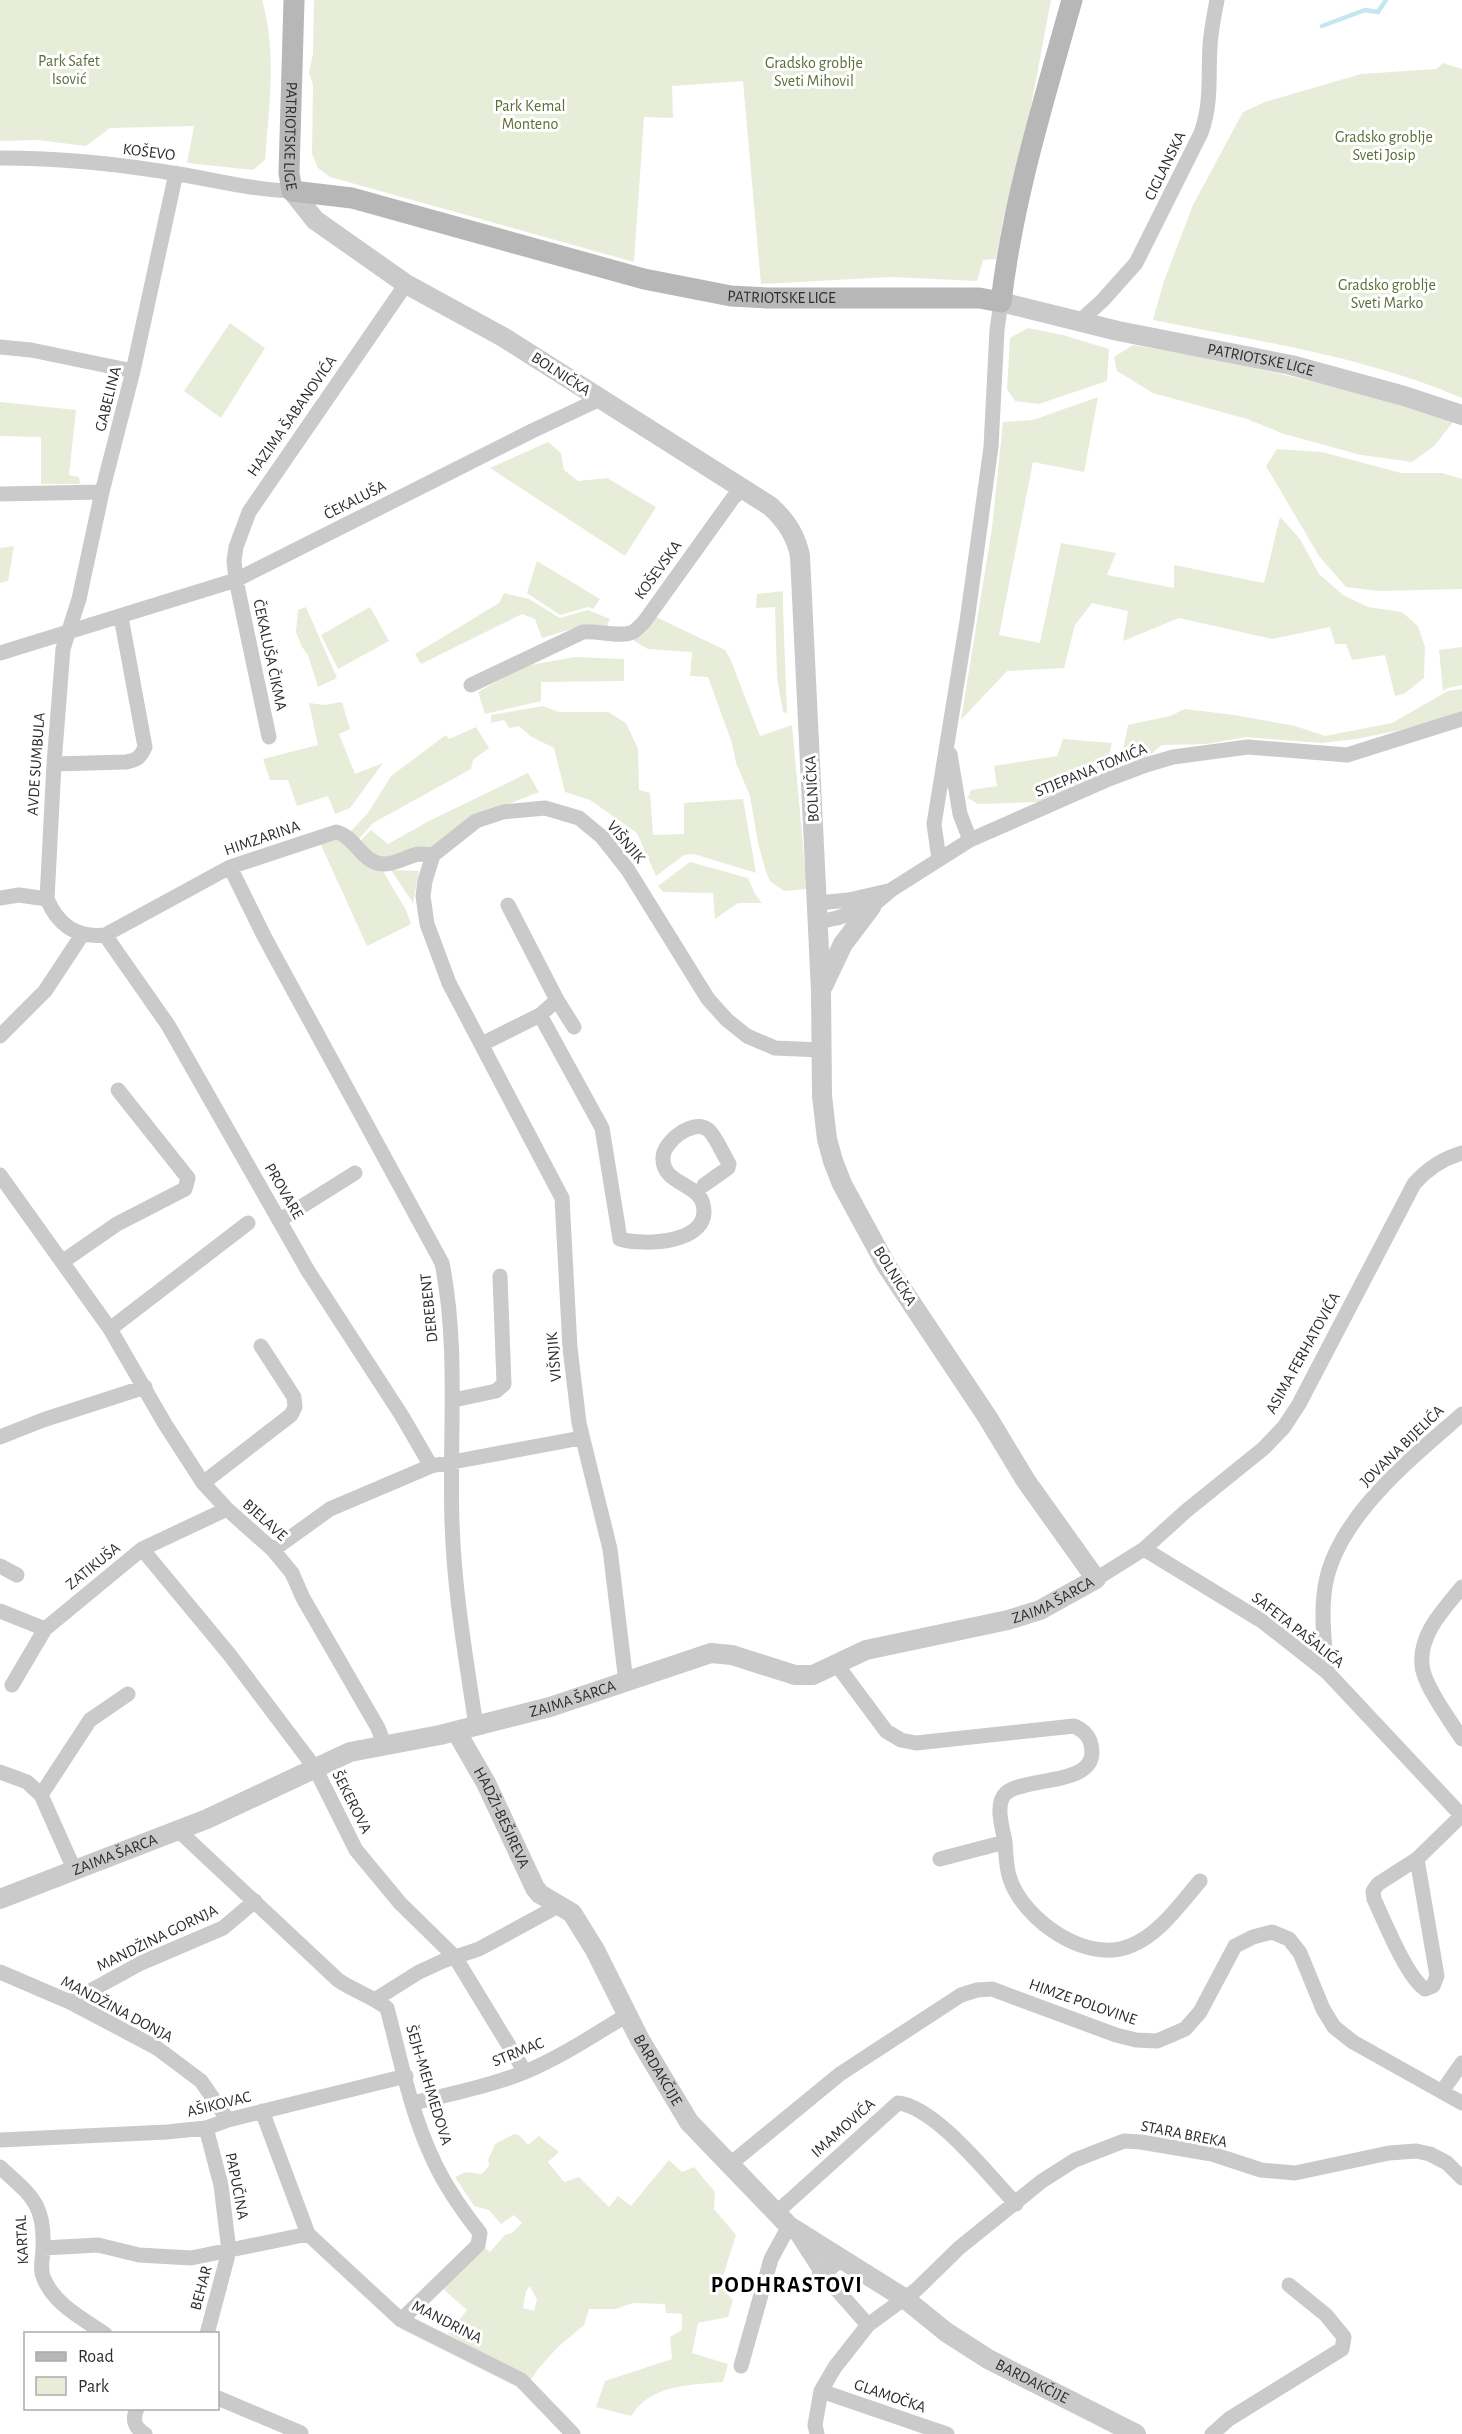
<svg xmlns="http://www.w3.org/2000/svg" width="1462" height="2434" viewBox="0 0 1462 2434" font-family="'Alegreya Sans',sans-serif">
<rect width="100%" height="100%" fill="#fff"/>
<path fill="#e8edd9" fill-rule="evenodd" d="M0 0H262C277 51 269 108 265 160L253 170 187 163 194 126 110 128 86 146 37 140 0 141Z
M314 0H1051L1018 175 1003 220 996 259 983 260 977 281 891 277 761 284 743 81 672 86 673 118 644 117 634 262 330 177 318 168 312 154 313 85 309 72 313 54Z
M1443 63 1462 69V398C1364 356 1256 341 1153 320L1164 281 1193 205 1243 112 1265 102 1361 74 1436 69Z
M230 323 265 348 221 418 184 391Z
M1028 328 1063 335 1109 349 1107 381 1039 404 1015 401 1007 389 1010 338Z
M1133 345C1241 362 1349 389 1454 421L1434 446 1412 462 1361 455 1284 434 1247 419 1153 393 1117 371 1114 357Z
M1098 397 1084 472 1033 462 999 635 1040 643 1061 543 1116 553 1107 575 1174 588V565L1264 583 1280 517 1300 539 1319 574 1343 595 1368 607 1402 612 1418 626 1425 647 1424 678 1404 694 1395 696 1385 655 1352 660 1346 644H1335L1330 627 1272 639 1179 618 1123 641 1128 611 1092 603 1075 625 1064 668 1007 671 961 720 992 528 1003 422 1033 420Z
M0 402 76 410 69 475 79 477 80 484H41V437L0 436Z
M548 442 561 453 564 470 578 481 607 478 656 507 625 556 490 468Z
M1277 449 1322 452 1401 473H1442L1462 479V589L1379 591 1346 587 1319 556 1266 466Z
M14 546 8 581 0 583V548Z
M537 561 600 599 593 609 588 607 560 615 527 593Z
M783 591V608L787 713 783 712 777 677 775 607 756 608 757 594Z
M504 593 529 599 560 618 588 610 610 619 607 626 588 624 542 638 535 619 522 614 421 664 415 654 499 603Z
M306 607 337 678 318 687 308 655 302 647 296 632 298 610Z
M370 607 389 641 338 669 321 635Z
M654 616 725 650 730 658 760 736 792 725 807 889 784 891 770 881 766 872 758 843 750 796 736 763 732 743 708 677 690 676 692 652 648 649 634 641Z
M1462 647V685L1448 688 1443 691 1439 650Z
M575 657 624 659V681L541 682V701L485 714 478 692 525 666Z
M1462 689V713L1401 730 1356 739 1322 743 1246 737 1207 744 1162 745 1145 759 1120 764 1128 725 1170 716 1185 709 1234 715 1295 726 1325 736 1392 723 1448 691Z
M342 702 350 729 339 734 355 774 383 763 350 808 335 814 328 796 297 806 288 780H270L263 759 318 745 309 703 324 705Z
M543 706 559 712H608L626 723 638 749 639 790 650 793 653 835 684 834V803L743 799 756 873 694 854 684 855 656 876 637 833 590 800 565 792 554 748 530 736 519 726 509 728 504 720 491 723V715Z
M476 727 489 748 473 760 471 769 373 823 358 840 351 831 368 813 391 776 446 735 449 739Z
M1063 739 1112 743 1104 774 1040 802 978 804 968 798 971 790 997 786 994 766 1057 756Z
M528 773 539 792 476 817 432 851 398 859 370 856 358 843 371 830 388 844 429 821Z
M337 835 381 868 406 910 411 924 367 946 321 845Z
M690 862 748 878 755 894 762 903H738L715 919 713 893 663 892 658 886Z
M391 870 419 871 413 903Z
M514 2134 519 2135 528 2145 539 2136 559 2152 548 2162 564 2182 579 2177 609 2207 618 2196 631 2206 669 2160 682 2172 694 2167 715 2192 714 2209 736 2235 720 2286 733 2300 728 2317 698 2323 692 2353 728 2364 723 2382C691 2385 651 2384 631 2416L596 2407 605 2381 672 2359 670 2337 682 2330V2314L666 2313 665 2304 633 2303 615 2309H589L584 2325 558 2347 538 2369 530 2381 448 2334 467 2310 443 2289 482 2245 490 2252 505 2235 512 2233 522 2223 514 2215 501 2224 489 2210 474 2206 455 2177 466 2172 482 2174 489 2166 488 2160 495 2144ZM530 2286 537 2300 534 2311 523 2308 526 2291Z"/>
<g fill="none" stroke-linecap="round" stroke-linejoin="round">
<path stroke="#c3e7ef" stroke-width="4.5" d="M1322 26 1365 10 1378 12 1386 0"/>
<path stroke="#cacaca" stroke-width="15" d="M0 158C59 158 120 164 178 174 216 180 253 190 292 191
M176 173 133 371 102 492 79 599 63 649 54 764 47 899C58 925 76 938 105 935L230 867 336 832C355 836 361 862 382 864 396 865 406 856 419 854 423 854 429 855 433 855
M1080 321 1103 300 1136 263 1201 133C1212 102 1208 78 1210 46 1211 30 1214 15 1217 0
M0 347 31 350 133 371
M0 494 102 492
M0 653 236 580 532 431 600 399
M471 685 583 632C597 630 621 638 633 632 636 630 641 625 644 622L733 498 743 489
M269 737 236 580 234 561 236 547 249 512 406 284
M950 754 960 814 970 840
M54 764 126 762C137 760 140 758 145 747L121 617
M939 859 934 824 967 621 991 447 997 330 1001 302
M230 867 265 938 442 1263C459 1348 449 1436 452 1522 454 1591 466 1658 476 1726
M0 898 19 895 47 899
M817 903 849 900 888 891
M508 905 557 1000 540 1015
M818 922 837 918 871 907 891 890 970 840 1109 779 1146 765 1173 757 1248 747 1347 755 1462 719
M105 935 168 1025 308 1271 402 1416 431 1466
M557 1000 574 1027
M0 1036 45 991 82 935
M482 1044 540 1015 602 1128 620 1239C643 1246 713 1244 703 1204 698 1183 662 1184 663 1158 663 1142 692 1119 707 1129 714 1133 724 1156 729 1164L728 1168 704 1185
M0 1175 110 1329 165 1424 203 1483 227 1509 273 1550 292 1573 303 1598 378 1728 384 1744
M280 1220 355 1173
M62 1262 117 1224 185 1189 188 1178 118 1090
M110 1329 248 1223
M454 1400 496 1391 504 1384 500 1276
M0 1437 43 1420 145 1387
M203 1483 291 1415 295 1407 294 1397 261 1346
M142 1549 229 1654 315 1768 356 1850 400 1903 455 1957 525 2072
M1144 1549 1262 1621 1327 1672 1462 1816
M273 1550 330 1509 431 1466 581 1438
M0 1566 17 1575
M1096 1579 1144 1549 1186 1511 1264 1448 1284 1427 1299 1404 1414 1184C1427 1169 1442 1159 1462 1153
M1462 1587C1444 1609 1419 1634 1422 1665 1423 1684 1451 1722 1462 1739
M0 1611 45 1629
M837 1665 886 1731 901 1740 916 1743 1074 1726C1081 1729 1087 1733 1090 1741 1105 1788 1027 1775 1006 1793 994 1804 1003 1829 1005 1842L940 1859
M1327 1672C1325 1647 1321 1620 1324 1595 1330 1522 1411 1459 1462 1414
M626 1682 610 1549 579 1423 570 1348 562 1198 449 983 427 924 423 896 425 881 433 855 476 821 503 812 545 808 579 818 602 837 628 870 708 999 727 1020 747 1036 775 1048 821 1050
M12 1685 45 1629 142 1549 227 1509
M0 1772 27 1782 41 1795 74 1869
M41 1795 90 1720 128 1694
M179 1831 338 1980C354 1991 372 1996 387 2008 400 2057 410 2109 431 2155 443 2183 461 2209 480 2233L478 2245 401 2320
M1005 1842C1006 1854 1006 1868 1010 1879 1024 1920 1086 1964 1130 1946 1159 1935 1180 1904 1200 1881
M1417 1859 1437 1976 1433 1986 1425 1989C1407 1978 1384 1920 1374 1899L1373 1891 1378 1884 1417 1859 1461 1816
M0 1972 70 2002 157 2048 201 2081 228 2120
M376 1999 419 1972 443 1961 479 1949 560 1905
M70 2002 141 1963 223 1928 255 1901
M1443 2090 1462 2063
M413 2103C450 2094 490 2086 525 2072 561 2057 594 2035 627 2015
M262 2111 308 2234 401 2320 521 2380 573 2434
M206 2128 221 2185 229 2251 207 2334
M0 2140 167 2132 206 2128 228 2120 406 2076
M729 2165 840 2074 961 1995 977 1990 992 1989 1116 2035 1136 2040 1157 2041 1185 2029 1200 2012 1235 1946 1253 1937 1272 1932 1289 1939 1300 1953 1323 2009 1334 2027 1353 2042 1462 2103
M0 2167C30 2195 45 2202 43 2248 43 2259 39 2269 44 2279 55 2305 82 2318 105 2334
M776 2213 898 2103C936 2107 989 2176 1016 2204
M795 2231 822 2273 868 2325
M43 2248 98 2245 139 2255 191 2258 308 2234
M741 2366 771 2259 789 2226
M821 2391 947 2434
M218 2398 301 2433
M137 2408C132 2420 134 2427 145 2434
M817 2434 815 2425 821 2391 835 2367 868 2325 916 2290 959 2248 1042 2181 1075 2160 1124 2141 1141 2142 1212 2154 1261 2170 1295 2173 1389 2153 1416 2151 1430 2154 1447 2163 1462 2178
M1212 2434 1229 2419 1342 2349 1344 2337 1326 2315 1289 2285"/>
<g stroke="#cacaca" stroke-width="20">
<path id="s1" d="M1001 302 1118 331 1291 365 1404 396 1462 415"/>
<path d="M823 986 843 944 871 907"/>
<path id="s2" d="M456 1731 486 1783 535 1888 540 1894 572 1913 595 1950 640 2040 689 2122 789 2226 904 2298 946 2332 988 2359 1136 2434"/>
<path id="s3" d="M0 1899 207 1819 350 1752 440 1735 550 1707 711 1653 732 1655 795 1675H813L866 1650 1008 1620 1040 1610 1096 1579 1026 1481 988 1418 886 1265 842 1184 833 1161 827 1139 822 1096 821 991 800 556C796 535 786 520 770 506L503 337 406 284 315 220 292 191"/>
<path d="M822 2273 838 2258"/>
</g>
<path stroke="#b7b7b7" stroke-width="21" id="s4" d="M294 0 289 173 292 191 352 198 644 279 731 296 767 298H979L1001 302C1013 199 1044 100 1072 0"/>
</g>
<g text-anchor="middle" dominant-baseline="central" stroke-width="6" stroke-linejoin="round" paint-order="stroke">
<g font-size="16" fill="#5c6d36" stroke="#fff">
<text x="69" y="61">Park Safet<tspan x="69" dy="18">Isović</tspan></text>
<text x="814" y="63">Gradsko groblje<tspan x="814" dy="18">Sveti Mihovil</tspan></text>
<text x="530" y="106">Park Кemal<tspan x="530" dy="18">Monteno</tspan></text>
<text x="1384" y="137">Gradsko groblje<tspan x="1384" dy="18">Sveti Josip</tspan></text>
<text x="1387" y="285">Gradsko groblje<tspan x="1387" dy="18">Sveti Marko</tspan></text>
</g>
<g font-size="16" fill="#2d2d2d" stroke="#fff">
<text stroke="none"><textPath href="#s4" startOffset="136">PATRIOTSKE LIGE</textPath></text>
<text transform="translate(149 152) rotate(7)">KOŠEVO</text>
<text transform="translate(1165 166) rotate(-64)">CIGLANSKA</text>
<text stroke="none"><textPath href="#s4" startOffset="694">PATRIOTSKE LIGE</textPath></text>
<text stroke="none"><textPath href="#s1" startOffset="266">PATRIOTSKE LIGE</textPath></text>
<text transform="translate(561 374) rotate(33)">BOLNIČKA</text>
<text transform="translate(108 399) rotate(-76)">GABELINA</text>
<text transform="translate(292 416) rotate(-55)">HAZIMA ŠABANOVIĆA</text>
<text transform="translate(355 500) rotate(-27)">ČEKALUŠA</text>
<text transform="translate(658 570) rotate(-54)">KOŠEVSKA</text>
<text transform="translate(270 655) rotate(78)">ČEKALUŠA ČIKMA</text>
<text transform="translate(36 764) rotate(-86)">AVDE SUMBULA</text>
<text transform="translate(1091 770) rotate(-22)">STJEPANA TOMIĆA</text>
<text transform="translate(812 789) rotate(-93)">BOLNIČKA</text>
<text transform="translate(262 838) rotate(-19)">HIMZARINA</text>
<text transform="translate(626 842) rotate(50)">VIŠNJIK</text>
<text transform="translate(284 1191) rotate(60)">PROVARE</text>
<text transform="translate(895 1276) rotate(58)">BOLNIČKA</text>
<text transform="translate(429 1308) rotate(-96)">DEREBENT</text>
<text transform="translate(1303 1353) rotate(-61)">ASIMA FERHATOVIĆA</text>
<text transform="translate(554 1357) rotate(-95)">VIŠNJIK</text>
<text transform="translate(1402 1446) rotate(-44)">JOVANA BIJELIĆA</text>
<text transform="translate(265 1520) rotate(42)">BJELAVE</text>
<text transform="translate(93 1566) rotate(-39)">ZATIKUŠA</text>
<text stroke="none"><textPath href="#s3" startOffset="1113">ZAIMA ŠARCA</textPath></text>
<text transform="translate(1298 1630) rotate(38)">SAFETA PAŠALIĆA</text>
<text stroke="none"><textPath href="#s3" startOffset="609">ZAIMA ŠARCA</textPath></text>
<text transform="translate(352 1802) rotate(63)">ŠEKEROVA</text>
<text stroke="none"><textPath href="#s2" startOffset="98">HADŽI-BEŠIREVA</textPath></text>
<text stroke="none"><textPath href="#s3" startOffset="123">ZAIMA ŠARCA</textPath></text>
<text transform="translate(157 1938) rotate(-26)">MANDŽINA GORNJA</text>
<text transform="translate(1083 2002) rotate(19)">HIMZE POLOVINE</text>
<text transform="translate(117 2009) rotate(28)">MANDŽINA DONJA</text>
<text transform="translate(518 2052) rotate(-22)">STRMAC</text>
<text stroke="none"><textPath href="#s2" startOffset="400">BARDAKČIJE</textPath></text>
<text transform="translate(429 2085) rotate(73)">ŠEJH-MEHMEDOVA</text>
<text transform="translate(219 2104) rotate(-14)">AŠIKOVAC</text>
<text transform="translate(843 2128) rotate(-42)">IMAMOVIĆA</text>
<text transform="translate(1184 2134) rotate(11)">STARA BREKA</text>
<text transform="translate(237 2186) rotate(79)">PAPUČINA</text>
<text transform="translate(22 2240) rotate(-93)">KARTAL</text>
<text transform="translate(201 2288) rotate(-75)">BEHAR</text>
<text transform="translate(447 2322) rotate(27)">MANDRINA</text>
<text stroke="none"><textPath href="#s2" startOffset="894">BARDAKČIJE</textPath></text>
<text transform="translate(890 2396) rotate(19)">GLAMOČKA</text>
</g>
<g font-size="22" font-weight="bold" letter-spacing="1.5" fill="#000" stroke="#fff">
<text x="787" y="2285">PODHRASTOVI</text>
</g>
</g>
<rect x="24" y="2332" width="195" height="78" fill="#ffffff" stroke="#ababab" stroke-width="1.5"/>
<rect x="36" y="2352" width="30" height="9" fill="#b7b7b7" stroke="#ababab" stroke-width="1.5"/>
<text x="78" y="2362" font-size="18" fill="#2d2d2d">Road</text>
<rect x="36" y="2377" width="30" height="18" fill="#e8edd9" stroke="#ababab" stroke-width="1.5"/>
<text x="78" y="2392" font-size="18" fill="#2d2d2d">Park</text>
</svg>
